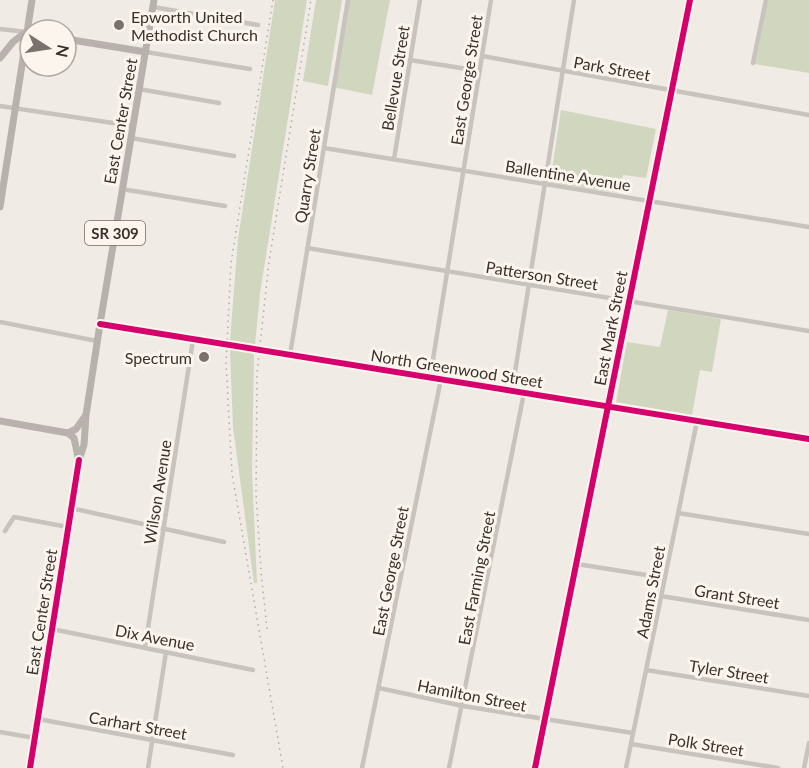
<svg xmlns="http://www.w3.org/2000/svg" width="809" height="768" viewBox="0 0 809 768" font-family="Lato,sans-serif">
<rect width="100%" height="100%" fill="#f0ebe5"/>
<path fill="#d1d6bf" d="M275 0H307L260 293 255 345 230 341 238 239Z
M316 0H342L328 86 303 81Z
M349 0H390L372 95 333 87Z
M768 0H809V73L755 64Z
M561 110 656 129 646 178 623 175 618 193 550 183Z
M668 310 721 319 712 372 700 370 692 415 616 402 627 342 660 347Z
M230 348 254 353 252 472 257 583H254L233 427Z"/>
<g fill="none" stroke-linecap="round" stroke-linejoin="round">
<path stroke="#c9c3be" stroke-width="4.5" d="M153 7 258 25
M0 29 26 32
M146 52 250 69
M482 56 809 115
M410 60 480 71
M753 63 766 0
M139 89 219 103
M0 106 133 126
M131 138 234 156
M324 148 809 227
M394 159 420 0
M122 189 225 206
M307 248 809 331
M0 322 97 341
M100 324 809 439
M290 355 348 0
M430 378 491 0
M512 391 574 0
M71 508 224 542
M678 513 809 534
M5 531 14 517 68 527
M577 564 665 578
M661 596 809 620
M52 629 253 670
M145 647 193 340
M646 670 809 696
M379 688 463 706 633 733
M38 719 233 755
M0 732 35 738
M631 744 778 768
M148 768 166 652
M362 768 441 379
M449 768 524 393
M535 768 690 0
M626 768 697 421
M804 768 809 743"/>
<path stroke="#b8b1ad" stroke-width="7" d="M66 39 146 52
M0 58 13 42 26 32
M0 207 32 0
M0 421 68 433 76 429 86 415
M68 433 74 438 78 457
M30 768 79 460 84 445 86 415 100 324 154 0"/>
<path stroke="#b1aca8" stroke-width="1.5" stroke-dasharray="1.5 4.5" stroke-linecap="butt" d="M273 0 231 263 226 364 232 474 283 768
M267 629 261 571 256 494 257 373 269 262 311 0"/>
<g stroke="#fbf5ee" stroke-width="10">
<path id="cycleway" d="M100 324 809 439
M30 768 79 460
M535 768 690 0"/>
</g>
<use href="#cycleway" stroke="#d6006c" stroke-width="6"/>
</g>
<g fill="#7a716c" stroke="#fbf5ee" stroke-width="2">
<circle cx="119" cy="25" r="6"/>
<circle cx="204" cy="357" r="6"/>
</g>
<g text-anchor="middle" dominant-baseline="central" stroke-width="6" stroke-linejoin="round" paint-order="stroke">
<rect fill="#fbf5ee" stroke="#756b66" stroke-width="1.5" x="85" y="221" width="60" height="24" rx="4.5"/>
<g font-size="15" font-weight="bold" fill="#3b302b">
<text x="115" y="233">SR 309</text>
</g>
<g font-size="16" fill="#3b302b" stroke="#fbf5ee" text-anchor="start">
<text x="131" y="16">Epworth United<tspan x="131" dy="18">Methodist Church</tspan></text>
<text x="192" y="357" text-anchor="end">Spectrum</text>
</g>
<g font-size="16" fill="#3b302b" stroke="#fbf5ee">
<text transform="translate(612 68) rotate(10)">Park Street</text>
<text transform="translate(395 78) rotate(-81)">Bellevue Street</text>
<text transform="translate(466 80) rotate(-81)">East George Street</text>
<text transform="translate(120 121) rotate(-80)">East Center Street</text>
<text transform="translate(568 175) rotate(9)">Ballentine Avenue</text>
<text transform="translate(307 176) rotate(-81)">Quarry Street</text>
<text transform="translate(542 275) rotate(9)">Patterson Street</text>
<text transform="translate(610 328) rotate(-79)">East Mark Street</text>
<text transform="translate(457 368) rotate(9)">North Greenwood Street</text>
<text transform="translate(157 492) rotate(-81)">Wilson Avenue</text>
<text transform="translate(390 571) rotate(-79)">East George Street</text>
<text transform="translate(476 578) rotate(-79)">East Farming Street</text>
<text transform="translate(650 592) rotate(-79)">Adams Street</text>
<text transform="translate(737 596) rotate(9)">Grant Street</text>
<text transform="translate(41 612) rotate(-81)">East Center Street</text>
<text transform="translate(155 637) rotate(11)">Dix Avenue</text>
<text transform="translate(729 671) rotate(9)">Tyler Street</text>
<text transform="translate(472 695) rotate(11)">Hamilton Street</text>
<text transform="translate(138 725) rotate(10)">Carhart Street</text>
<text transform="translate(706 744) rotate(9)">Polk Street</text>
</g>
</g>
<g transform="translate(48 48) rotate(102)"><circle r="28" fill="#fbf5ee" stroke="#aea6a0" stroke-width="1.5"/>
<path d="M0-4.5L10 22L0 15L-10 22Z" fill="#7a716c"/>
<text y="-9" font-size="16" font-weight="bold" text-anchor="middle" fill="#3b302b">N</text>
</g>
</svg>
